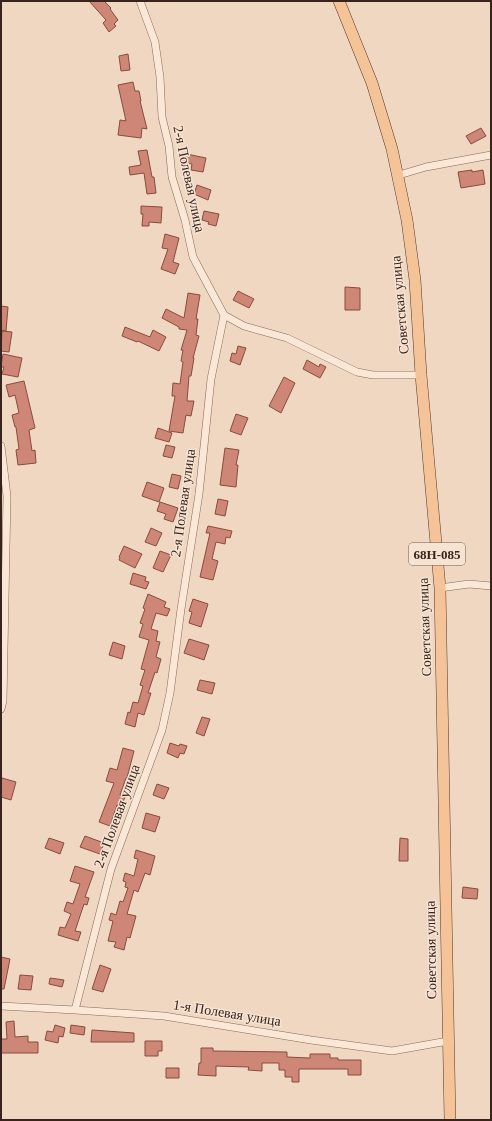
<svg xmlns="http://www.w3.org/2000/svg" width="492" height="1121" viewBox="0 0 492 1121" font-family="'Times New Roman',serif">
<rect width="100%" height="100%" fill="#efd7c1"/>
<path fill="#ce8776" stroke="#894b3d" d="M89 1H104L111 8 110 9 118 20 114 24 116 26 109 32 103 23 106 20Z
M128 54 130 70 121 71 119 56Z
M133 82 135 91H139L141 101H140L147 129 142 128 141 138 118 135 120 120 126 121 118 85Z
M481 128 486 136 471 144 466 136Z
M147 150 152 177H154L156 193 147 194 144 173 130 175 129 167 141 165 138 151Z
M182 153 206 158 203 172 191 170 192 164 180 162Z
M472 170V172L483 170 485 184 461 188 458 172Z
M197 185 211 190 208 200 194 194Z
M141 206 162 207 161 223 149 222V226H142L143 214H141Z
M204 211 219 214 216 226 208 224 209 222 202 220Z
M165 234 179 238 173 262 179 264 175 274 161 269 168 249 162 248Z
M345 287 360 288V310H345Z
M238 291 254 299 249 308 233 300Z
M188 293 200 295 196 319H198L196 335 199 336 193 358H194L191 376H189L187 401H194L191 416 186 415 183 433 169 431 175 396H172L173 383 180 384 183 362 181 361 183 350H181L187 330 179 329V327L162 318 166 309 184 318Z
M1 306 8 307 6 331 1 330Z
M125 327 150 337 153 330 166 337 159 351 138 341 137 342 122 336Z
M2 331 12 332 9 352 1 351Z
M238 346 246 348 240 365 230 361 232 353 236 354Z
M3 354 22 358 18 377 2 374 4 367H1V366Z
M307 360 319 367 320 364 326 367 320 378 303 369Z
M284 377 295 383 281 413 269 406Z
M24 381 35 428 29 430 32 451 35 450 36 463 18 465 16 450 19 449 16 427H15L12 415 19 413 15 395 9 397 6 385Z
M236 414 248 418 241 435 230 431Z
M158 428 172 433 169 442 155 438Z
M166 445 175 447 172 458 163 456Z
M225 448 239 450 236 465H238L236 487 220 485Z
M172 474 181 476 178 489 169 487Z
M147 482 164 488 159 502 142 496Z
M218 499 228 501 225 516 215 514Z
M160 502 178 508 173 522 164 519 166 514 157 511Z
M208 526 232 531 230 538 226 537 225 544 216 542 212 559 218 561 213 580 200 577 210 533H206Z
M151 528 162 533 156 546 145 542Z
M124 546 142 554 135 568 119 560 120 558 119 557Z
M160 551 171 555 163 572 153 568Z
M133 573 146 577 145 581 149 582 146 589 130 584Z
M148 594 166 602 164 607 170 609 167 616 156 613 151 629 158 631 156 641 160 642 156 657 161 659 157 673 155 672 148 693H151L144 715 138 713 135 727 125 724 128 712 130 713 133 702 138 703 143 686 140 685 145 670 141 669 149 640 139 637 143 624 140 623 145 609 143 608Z
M193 599 208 604 201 627 189 623 192 612 189 611Z
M189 639 209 645 204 660 184 653Z
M113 642 125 646 122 659 109 655Z
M200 680 215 683 212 694 197 690Z
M202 717 210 719 204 736 196 733Z
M170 743 179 746 180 744 187 746 184 754 180 753 178 758 167 753Z
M123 748 134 751 127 778H126L120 795 125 797 121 807 117 805 110 826 99 822 114 783 106 781 110 768 117 770Z
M2 778 16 782 11 800 1 797V783Z
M157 784 169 788 164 799 153 795Z
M146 813 160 817 155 832 142 828Z
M85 836 104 843 100 854 80 847Z
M49 838 64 843 60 854 45 848Z
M400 838 408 839V861H399Z
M136 850 155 856 150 875 145 873 138 892 134 890 127 914 136 916 130 938 127 937 124 950 114 947 116 942 108 941 113 921 109 920 111 913 116 915 120 901 123 902 128 888 125 887 126 882 123 881 125 873 134 876 138 859 134 858Z
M75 866 94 872 85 897 89 898 87 905 84 904 75 931 81 932 78 941 58 935 60 927 65 928 71 914 64 911 67 902 73 904 80 884 70 881Z
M463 887 478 889 477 899 462 898Z
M1 957 10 959 4 989H1Z
M100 965 111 969 103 992 92 989Z
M20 975 33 976 31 990 18 989Z
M50 978 64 980 62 987 49 984Z
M14 1021 15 1037 28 1036V1042H38V1053H1V1039H7L6 1022Z
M55 1025 65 1028 63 1037 59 1036 58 1043 45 1040 47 1031 53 1032Z
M71 1025 85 1027 84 1035 70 1033Z
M92 1030 134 1033V1042H91Z
M145 1041H162V1051H158V1056H145Z
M201 1048H213V1051L287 1052V1057L310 1058V1054H330V1058H338V1060H361V1075H348V1069H299V1082H292V1077H285V1070H279V1063H262V1071L248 1070 249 1067 216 1066V1076L198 1075 199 1063H201Z
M166 1068H179V1078H166Z"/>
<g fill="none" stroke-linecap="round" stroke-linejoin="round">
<g stroke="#896858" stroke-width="8">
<path id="minor" d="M399 175 426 167 491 155
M224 315 244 326 287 338 357 372 373 375H421
M1 446 7 496 3 701 1 709
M440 588 469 584 491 586
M1 1006 75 1010 164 1016 311 1040 392 1051 448 1041
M75 1010 111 869 162 730 170 693 181 609 199 494 211 379 224 315 193 257 185 220 172 177 169 146 162 117 160 77 155 42 140 1"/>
</g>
<g stroke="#57372d" stroke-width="12">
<path id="primary" d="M339 1 372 83 392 149 407 220 415 280 421 375 440 588 450 1120"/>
</g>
<use href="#minor" stroke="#fae7d5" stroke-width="7"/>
<use href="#primary" stroke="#f4c398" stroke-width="11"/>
</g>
<g text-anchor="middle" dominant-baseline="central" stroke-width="3" stroke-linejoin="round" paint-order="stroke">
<rect fill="#f6e3d1" stroke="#715d53" stroke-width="1" x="409" y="543" width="56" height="22" rx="3"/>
<g font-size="13" font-weight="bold" fill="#38241d">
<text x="437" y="554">68Н-085</text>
</g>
<g font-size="14" fill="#38241d" stroke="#f6e3d1">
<text transform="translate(189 179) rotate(78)">2-я Полевая улица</text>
<text transform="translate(400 305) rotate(-95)">Советская улица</text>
<text transform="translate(183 503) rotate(-82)">2-я Полевая улица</text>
<text transform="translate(425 627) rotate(-92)">Советская улица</text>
<text transform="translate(117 816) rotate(-70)">2-я Полевая улица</text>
<text transform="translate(431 950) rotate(-91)">Советская улица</text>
<text transform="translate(227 1013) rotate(9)">1-я Полевая улица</text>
</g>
</g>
<rect width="492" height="1121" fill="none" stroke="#38241d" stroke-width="4"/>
</svg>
